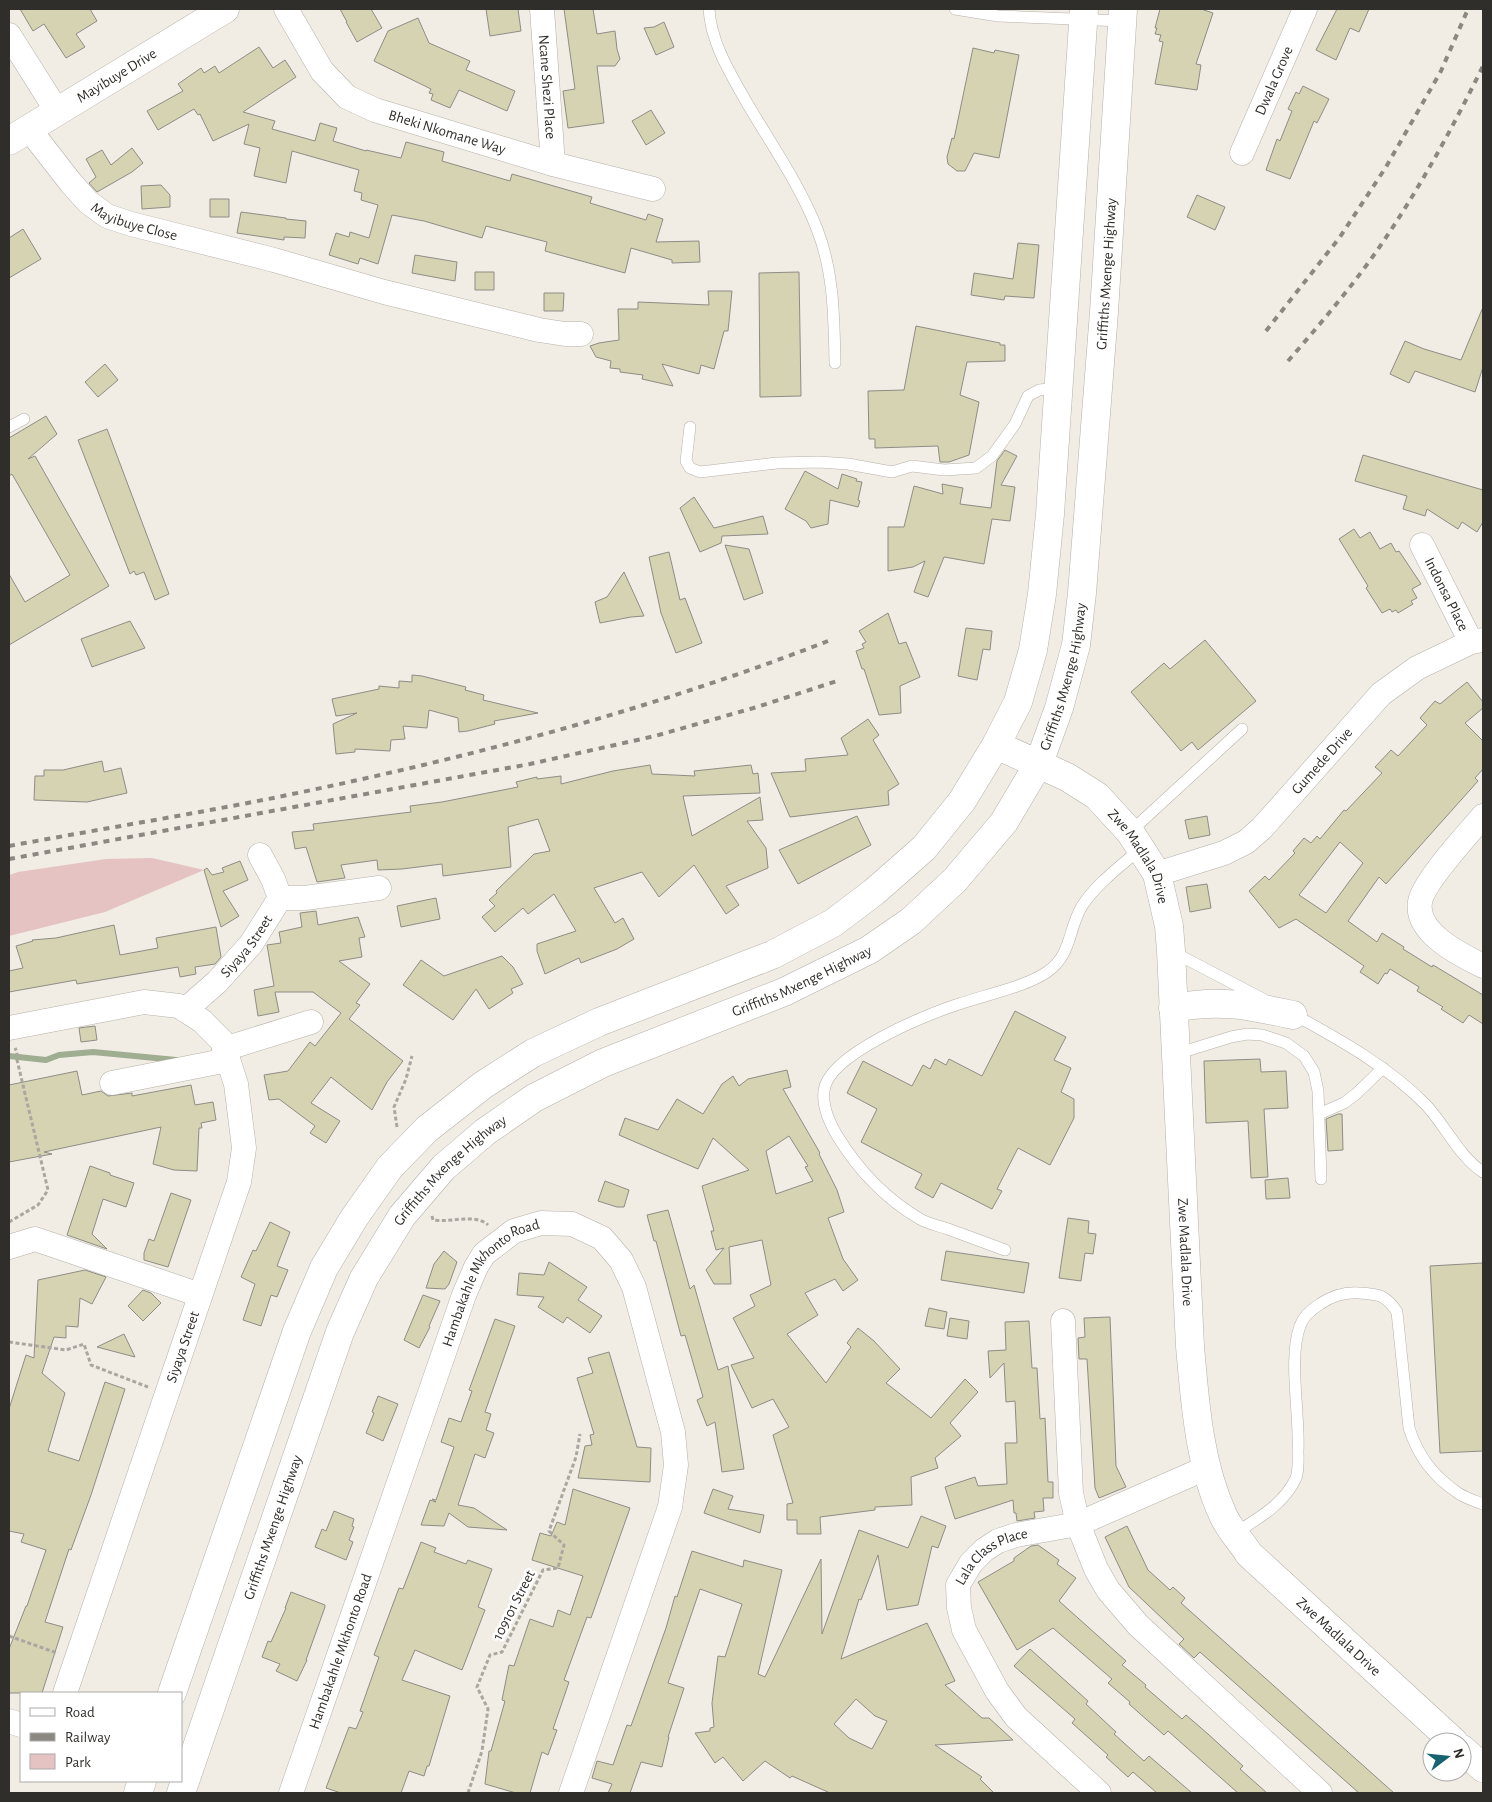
<svg xmlns="http://www.w3.org/2000/svg" width="1492" height="1802" viewBox="0 0 1492 1802" font-family="'Alegreya Sans',sans-serif">
<rect width="100%" height="100%" fill="#f1ece4"/>
<path fill="#e4c3c2" d="M152 858 204 870 105 912 9 936V875L18 872 106 859Z"/>
<g fill="none" stroke-linecap="round" stroke-linejoin="round">
<path stroke="#9fad91" stroke-width="6" d="M9 1056 46 1060 59 1055 93 1052 176 1060"/>
</g>
<path fill="#d6d3b3" stroke="#8e8d85" fill-rule="evenodd" d="M20 9H90L97 21 76 34 85 47 66 58 44 24 33 31Z
M340 9H371L382 28 357 42 346 22H347Z
M486 9H518L521 31 490 36Z
M564 9H593L597 34 615 31 617 49 620 59 615 66H597L604 123 568 128 563 91 575 89Z
M1160 9H1201L1213 13 1196 64 1201 65 1197 90 1155 84 1163 42 1159 41 1161 35 1155 34 1157 28H1155Z
M1337 9H1369L1359 32 1350 28 1336 60 1316 50Z
M418 18 429 43 470 61 466 70 515 91 507 111 459 90 450 108 431 100 433 94 429 93 431 89 374 61 388 31Z
M664 22 674 47 656 55 644 28 654 27Z
M259 47 273 68 285 60 296 77 243 112 275 121 272 129 315 141 320 123 337 128 333 141 366 151V150L401 158 406 142 444 152 442 161 510 181 512 174 592 197 590 203 646 220 648 214 663 219 656 242 699 241 700 262 672 263V260L631 248 625 273 545 251 547 242 486 226 482 238 424 221 392 215 378 264 360 258 358 264 329 255 336 233 349 237 350 232 369 238 378 205 361 200 362 193 354 191 359 170 292 151 286 183 254 176 260 148 244 144 249 124 213 141 200 114 198 115 194 109 158 130 147 111 183 91 178 84 201 68 204 73 215 66 219 73Z
M973 48 994 53 995 50 1019 55 999 158 974 153 965 171H957L948 164 947 157 952 138 954 139Z
M1303 86 1329 99 1317 123 1314 121 1290 179 1266 170 1277 139 1280 141 1292 111 1288 109 1296 92 1299 94Z
M651 110 665 133 646 145 632 121Z
M132 148 143 163 132 172 97 192 89 183 96 177 86 159 102 150 111 165Z
M161 185 170 195V207L142 209 141 186Z
M1197 195 1225 207 1215 230 1187 217Z
M210 199H229V217H210Z
M241 212 286 218V219L306 221 305 238 284 237V240L237 233Z
M23 229 41 259 9 278V238Z
M1018 243 1039 245 1034 298 1005 296 1004 300 971 295 974 273 1013 279Z
M415 255 457 262 455 281 412 273Z
M475 272H494V290H475Z
M799 272 801 396 760 397 759 273Z
M708 291H732L728 331H724L714 369 701 365 699 374 662 364 673 386 642 379 643 375 620 372V369L610 368 611 361 596 357 590 346 599 343 619 340 618 309H638V302L709 305Z
M544 293H564L563 311H544Z
M1483 307V367L1475 392 1415 371 1409 383 1390 374 1405 341 1424 349 1461 360Z
M916 326 1000 343V345H1005V361L967 362 960 395 979 402 969 455 949 462H940L938 446 875 448V439H869L868 391 904 390Z
M105 364 118 380 98 397 85 382Z
M46 416 57 434 28 459 35 456 109 586 9 645V574L25 602 70 575 12 474 9 476V438Z
M107 429 169 594 155 600 144 572 136 575 134 571 130 574 78 440Z
M1005 450 1017 456 1001 485 1015 487 1010 521 992 519 984 564 944 557 928 597 914 592 925 561 913 567 888 571V527H904L914 486 943 494 942 484 963 488 960 504 991 508 997 461Z
M1363 455 1483 490V522L1477 532 1462 522 1458 529 1427 509 1425 516 1403 509 1407 496 1355 481Z
M805 471 838 489 842 474 857 479 856 481 862 482 858 500 860 501 858 507 830 500 828 524 811 528 806 521 785 509Z
M694 497 714 528 763 516 768 534 722 536 721 543 700 552 680 508Z
M1354 529 1360 538 1370 532 1380 549 1391 543 1396 552 1399 551 1421 584 1412 589 1417 598 1411 601 1413 604 1398 613 1396 610 1392 612 1390 609 1382 613 1366 588 1368 586 1339 539Z
M725 545 749 549 763 593 744 600Z
M669 552 680 600 685 598 702 643 676 653 661 613 649 557Z
M624 572 644 616 631 617 600 623 595 602 607 597Z
M888 613 899 644 906 642 920 677 900 686 901 713 879 715 864 669H862L856 651 864 648 862 644 866 642 859 631Z
M130 621 145 648 92 667 81 639Z
M966 628 992 631 990 650 983 649 977 680 958 676Z
M1205 640 1256 701 1198 750 1192 742 1181 751 1131 692 1164 663 1170 669Z
M412 675 422 676 466 687 465 690 484 695 483 700 538 713 494 721 495 724 468 731 459 732 458 718 429 710 427 728 403 726 405 739 391 740 390 751 355 749V752L336 754 333 724 357 713 336 716 332 699 379 689V686L399 688V681L412 682Z
M1467 682 1483 702V708L1465 723 1483 741V769L1475 778 1478 781 1386 884 1379 877 1348 921 1377 942 1382 933 1404 947 1403 949 1432 967 1433 965 1483 995V1024L1469 1015 1463 1023 1441 1009 1443 1007 1417 991 1419 987 1390 969 1387 974 1385 973 1378 984 1360 972 1364 966 1296 919 1279 928 1249 891 1265 876 1269 880 1295 853 1293 851 1304 838 1311 843 1317 836 1320 839 1344 810 1346 811 1382 773 1375 767 1391 750 1398 756 1427 725 1420 718 1435 701 1440 704ZM1340 842 1363 863 1326 913 1299 895Z
M868 719 879 735 873 740 899 784 888 791 889 805 790 817 771 773 806 771 805 759 848 755 841 738Z
M102 761 104 772 121 768 127 793 87 802 34 800 35 776H44V770H63Z
M650 765 652 774 695 776 694 771 751 765 753 774 758 773 760 793 683 796 692 836 760 797 763 820 747 821 766 848 768 868 726 886 739 905 726 914 694 865 659 897 642 872 594 888 615 923 623 918 634 939 617 949 581 963 579 958 545 974 537 951V944L576 931 554 894 528 914 523 908 495 932 482 917 495 906 489 900 497 893 496 891 534 854 550 851 538 819 508 827 511 867 443 876 442 864 402 869 378 870 377 860 341 865 345 878 317 882 306 847 295 849 292 832 314 830 313 824 411 812 410 806 442 802 518 787 516 782 537 777V779L561 776V784L613 771Z
M857 816 871 845 798 884 779 850Z
M1207 816 1210 835 1189 839 1185 820Z
M240 861 248 880 223 891 239 916 221 927 204 870 207 868 212 875 224 872 222 868Z
M1207 884 1211 908 1190 912 1186 887Z
M436 898 440 919 401 927 397 906Z
M316 911 318 925 358 917 365 937 359 938 362 957 339 961 370 984 356 1003 360 1005 349 1019 403 1061 387 1082 372 1110 331 1077 311 1103 340 1121 326 1143 310 1133 315 1126 279 1099 269 1100 264 1075 288 1071 310 1042 315 1046 341 1013 313 992H275L279 1012 258 1016 254 990 274 986 267 945 281 943 279 932 302 927 300 913Z
M114 925 120 955 158 948 156 938 216 927 221 957 215 964 195 967 196 974 180 977 178 967 77 984 76 980 9 992V971L23 968 16 946 33 941 32 940 56 938Z
M502 956 513 967 523 984 511 989 513 993 489 1009 476 989 453 1020 403 985 421 960 444 976Z
M1015 1011 1066 1037 1054 1060 1071 1068 1061 1092 1074 1099V1118L1050 1165 1018 1148 997 1189 1002 1191 992 1209 941 1183 933 1198 915 1188 922 1174 861 1142 877 1109 847 1093 863 1061 912 1086 923 1065 930 1069 935 1059 946 1065 949 1059 982 1076Z
M95 1026 97 1040 81 1042 79 1028Z
M1260 1059 1261 1072 1286 1071 1288 1108 1264 1109 1268 1177 1251 1178 1248 1121 1206 1123 1204 1061Z
M787 1070 791 1087 783 1089 820 1153 819 1154 837 1190 844 1212 828 1218 843 1259 858 1280 843 1291 835 1279 805 1293 818 1315 787 1334 826 1383 851 1347 847 1343 858 1328 874 1341 900 1369 886 1383 931 1418 965 1379 978 1392 950 1423 961 1436 935 1458 938 1468 911 1477 912 1505 875 1507V1510L820 1517 821 1534H797V1520H787V1504L793 1503 773 1435 789 1427 773 1399 752 1408 731 1365 754 1358 733 1318 755 1306 750 1295 771 1285 762 1240 729 1247 731 1284H714L706 1270 724 1248 716 1250 711 1231H714L702 1186 749 1170 713 1138 698 1169 619 1135 625 1118 658 1130 677 1099 703 1114 722 1084 733 1076 739 1086 748 1079ZM789 1136 808 1166 805 1167 813 1181 776 1194 766 1151Z
M77 1071 82 1095 101 1091 108 1096 132 1093V1096L191 1085 195 1105 213 1102 216 1120 201 1123 202 1128H199L197 1171 174 1170 153 1164 161 1127 44 1152 52 1154 9 1162V1085Z
M1338 1114H1342L1343 1150 1328 1151 1326 1119Z
M90 1166 110 1173V1175L134 1183 126 1207 103 1199 92 1234 107 1249 67 1235Z
M1288 1178 1290 1198 1266 1199 1265 1180Z
M605 1181 629 1190 624 1207H617L598 1201Z
M171 1193 191 1200 168 1267 144 1260V1253L149 1239 154 1241Z
M668 1210 690 1289 694 1285 718 1370 728 1366 744 1469 722 1472 715 1422 707 1426 697 1400 703 1397 685 1335 681 1336 656 1241H654L647 1215Z
M1068 1218 1089 1221 1088 1233 1096 1234 1093 1254 1085 1253 1081 1281 1059 1278Z
M270 1222 290 1232 277 1266 288 1270 277 1297 271 1295 261 1326 243 1320 255 1284 241 1277 253 1250 256 1251Z
M444 1251 457 1262 449 1284 445 1289 426 1288 434 1264Z
M946 1251 1029 1263 1024 1293 941 1280Z
M549 1262 587 1287 578 1300 602 1316 590 1333 567 1317 563 1323 538 1307 544 1297 517 1295 519 1273 544 1275Z
M1483 1263V1451L1440 1453 1430 1266Z
M85 1270 106 1277 92 1304 80 1298 78 1327 66 1326V1338L54 1337 42 1373 65 1393 48 1451 79 1461 105 1382 125 1389 91 1495 71 1550 69 1549 45 1622 63 1627 42 1693H9V1649L26 1606H27L46 1550 21 1542 24 1534 9 1531V1409L26 1355 34 1358 38 1280Z
M143 1290 151 1293 161 1303 143 1321 128 1306Z
M423 1295 440 1301 429 1326 430 1327 419 1348 404 1340Z
M929 1308 947 1312 944 1329 925 1326Z
M1110 1317 1116 1466 1126 1487 1099 1498 1095 1488 1087 1359H1079L1078 1338 1085 1337 1084 1318Z
M950 1318 969 1321 967 1339 947 1336Z
M495 1319 515 1326 485 1412 491 1414 486 1430 494 1433 485 1458 475 1454 458 1505 474 1508 507 1530 468 1527 449 1513 444 1526 421 1525 430 1500 436 1502 432 1499 436 1500 454 1447 441 1442 449 1418 461 1422 472 1391 469 1390Z
M1029 1321 1032 1368H1037L1040 1419 1045 1418 1048 1482H1053V1498H1043L1044 1511 1034 1512 1035 1518 1017 1521 1016 1513H1014L1013 1500 955 1519 945 1487 975 1477 978 1486 1007 1484 1005 1443H1017L1015 1401 1006 1402 1004 1363 990 1378 988 1351 1006 1350 1005 1322Z
M124 1334 135 1357 97 1347Z
M609 1352 637 1447 651 1448 650 1482 578 1478 585 1446 592 1445 590 1435 594 1434 577 1378 593 1373 588 1358Z
M378 1396 398 1404 383 1441 366 1433 374 1413 372 1412Z
M573 1489 630 1508 591 1618 587 1617 564 1680 569 1682 553 1729 557 1730 548 1755 542 1752 530 1793H516L485 1784 489 1751H491L505 1701 502 1700 509 1665 514 1666 530 1619 553 1627 558 1610 570 1615 583 1576 532 1560 540 1533 551 1536 557 1522 565 1525Z
M713 1489 733 1496 728 1509 764 1515 760 1533 704 1513Z
M334 1511 354 1519 352 1526 354 1527 349 1540 353 1542 346 1560 315 1547 322 1529 326 1531Z
M921 1516 946 1526 938 1548 932 1546 918 1605 887 1610 878 1555 861 1600 859 1599 841 1659 927 1623 955 1681 945 1685 982 1718H989L1013 1740 935 1745 982 1777 980 1779 994 1793H830L792 1776 790 1778 765 1761 743 1781 723 1757 715 1763 695 1733 710 1731V1728L714 1727 712 1703 718 1656 725 1657 742 1604 700 1589 668 1683 684 1688 668 1737H669L662 1767 641 1762 630 1793H608L612 1784 592 1778 597 1761 613 1765 627 1725 631 1726 666 1628 675 1596 677 1597 692 1551 743 1567 744 1560 782 1570 758 1674 765 1677 821 1559 822 1634 859 1530 908 1548ZM856 1699 875 1716 887 1721 872 1749 849 1738 834 1724Z
M1127 1526 1148 1570 1170 1590 1173 1587 1185 1598 1181 1603 1394 1793H1359L1200 1652 1194 1658 1179 1644 1184 1639 1129 1587 1105 1537Z
M421 1542 436 1548 434 1552 466 1564 468 1560 492 1569 478 1607 485 1610 462 1670 415 1650 402 1680 450 1696 429 1766H427L424 1776 409 1771 401 1793H341L326 1788 349 1727 356 1729 363 1712 360 1711 379 1657 374 1655 399 1588 403 1589Z
M1038 1545 1059 1560 1057 1564 1076 1578 1059 1601 1126 1661 1122 1665 1146 1685 1145 1687 1182 1719 1186 1715 1208 1734 1243 1766 1240 1769 1267 1793H1238L1168 1731 1164 1735 1129 1704 1130 1702 1108 1683 1112 1679 1053 1628 1017 1650 978 1582 1014 1561V1558L1031 1546Z
M291 1592 325 1605V1607L306 1660H307L297 1681 276 1671 280 1664 262 1657 268 1641 271 1642 286 1608H285Z
M1030 1649 1088 1701 1086 1704 1116 1732 1114 1734 1144 1761 1149 1756 1192 1793H1157L1133 1772 1128 1777 1106 1757 1108 1755 1072 1723 1075 1719 1014 1666Z"/>
<g fill="none" stroke-linecap="round" stroke-linejoin="round">
<g stroke="#b6b1a9" stroke-width="12">
<path id="lane" d="M709 9C711 43 730 73 747 103 771 144 800 185 817 229 834 272 834 318 835 363
M955 9 998 16 1122 21
M9 427 24 419
M690 427 686 461 690 468 700 472 777 463 819 462 848 464 892 472 912 466 944 470 976 468 992 456 1005 438 1015 424 1028 396 1039 390 1059 388
M1130 832 1242 729
M1173 952 1263 999
M1293 1014C1340 1040 1388 1066 1426 1105 1445 1125 1460 1158 1483 1172
M1176 1054 1231 1037 1247 1034 1262 1035 1286 1043 1304 1056 1314 1072 1318 1091 1321 1179
M1319 1114 1344 1103 1356 1094 1383 1068
M1005 1250C986 1243 967 1236 948 1229 939 1226 929 1224 920 1219 886 1199 859 1171 838 1137 830 1124 822 1107 824 1091 827 1055 927 1014 959 1004 985 995 1025 987 1047 972 1072 955 1068 929 1082 906 1096 884 1121 866 1141 848
M1235 1533C1259 1518 1284 1504 1296 1478 1299 1470 1298 1459 1298 1451 1300 1415 1288 1358 1300 1326 1303 1317 1312 1309 1320 1304 1332 1296 1344 1292 1359 1293 1379 1294 1386 1295 1397 1312L1409 1428C1418 1456 1433 1476 1458 1493 1465 1498 1475 1501 1483 1504"/>
</g>
<g stroke="#b6b1a9" stroke-width="25">
<g id="street">
<path id="s1" d="M286 9 322 71 347 97 375 110 553 164 653 189"/>
<path id="s2" d="M542 9 553 164"/>
<path d="M9 35 57 111"/>
<path id="s3" d="M29 129 71 183 88 202 107 216 131 224 274 260 384 292 539 330 565 334H581"/>
<path id="s4" d="M1242 153 1305 9"/>
<path id="s5" d="M1422 545 1471 642"/>
<path d="M1483 816C1468 834 1423 882 1420 902 1415 933 1461 955 1483 966"/>
<path id="s6" d="M1157 874 1224 853 1246 842 1262 828 1381 694 1417 668 1471 642 1483 640"/>
<path d="M280 898H305L379 888"/>
<path id="s7" d="M185 1010 217 982 251 944 280 898 273 879 260 855"/>
<path d="M9 1028 144 1002 179 1006 202 1021 222 1041 236 1084 244 1148 239 1182 65 1693"/>
<path d="M224 1049 311 1022"/>
<path d="M112 1083 228 1060"/>
<path d="M9 1247 35 1239 200 1295"/>
<path d="M1063 1321 1071 1493 1078 1524 1096 1569 1108 1590 1138 1625 1320 1793"/>
<path d="M9 1721 21 1725"/>
<path id="s8" d="M291 1793 464 1295 476 1267 484 1254 514 1231 541 1223 572 1224 602 1238 621 1260 634 1287 673 1432 676 1465 670 1507 571 1793"/>
<path id="s9" d="M1099 1793 1016 1717 997 1691 964 1630 959 1608 958 1585 971 1563 984 1550 998 1541 1016 1535 1078 1524 1206 1468"/>
</g>
</g>
<g stroke="#b6b1a9" stroke-width="29">
<g id="secondary">
<path id="s10" d="M9 141 225 9"/>
<path id="s11" d="M996 745 1067 777 1097 796 1130 832 1157 874 1169 926 1171 951 1190 1346C1195 1403 1199 1463 1223 1515 1229 1529 1241 1541 1249 1554L1454 1742"/>
<path d="M1173 1008C1220 999 1247 1005 1293 1015"/>
<path d="M172 1693 297 1331 324 1268 354 1218 390 1167 427 1129 483 1085 533 1053 599 1022 772 955 833 923 874 892 924 848 962 801 996 745 1018 702 1033 650 1042 594 1050 514 1084 9"/>
<path d="M1462 1749 1483 1768"/>
<path d="M138 1793 142 1781"/>
<path id="s12" d="M181 1793 340 1332 364 1278 402 1216 444 1167 485 1132 534 1098 603 1063 784 992 869 950 911 921 955 880 1004 822 1039 763 1059 708 1076 645 1082 593 1104 312 1123 9"/>
</g>
</g>
<path stroke="#aaa6a0" stroke-width="3" stroke-dasharray="4 2.5" stroke-linecap="butt" d="M397 1127 394 1107 406 1079 412 1056
M432 1216 433 1220C450 1223 475 1213 488 1225
M9 1222 38 1205 48 1190 17 1060V1052L15 1048
M9 1342 66 1350 84 1344 91 1365 148 1387
M9 1636 57 1653
M468 1793 482 1751 488 1709 477 1687 490 1655 502 1652 543 1570 558 1568 564 1545 549 1531 576 1457 580 1434"/>
<use href="#lane" stroke="#fff" stroke-width="11"/>
<use href="#street" stroke="#fff" stroke-width="24"/>
<use href="#secondary" stroke="#fff" stroke-width="28"/>
<path stroke="#8b8882" stroke-width="4" stroke-dasharray="6 6" stroke-linecap="butt" d="M1266 331 1340 237 1386 167 1441 71 1468 9
M1288 361C1322 322 1356 282 1385 239 1422 184 1454 125 1483 66
M9 846C95 830 182 816 268 799 457 761 648 711 828 641
M9 859 530 764 655 736 757 707 840 680"/>
</g>
<g text-anchor="middle" dominant-baseline="central" stroke-width="5" stroke-linejoin="round" paint-order="stroke">
<g font-size="15" fill="#302e2b" stroke="#fff">
<text stroke="none"><textPath href="#s10" startOffset="126">Mayibuye Drive</textPath></text>
<text stroke="none"><textPath href="#s4" startOffset="79">Dwala Grove</textPath></text>
<text stroke="none"><textPath href="#s2" startOffset="78">Ncane Shezi Place</textPath></text>
<text stroke="none"><textPath href="#s1" startOffset="214">Bheki Nkomane Way</textPath></text>
<text stroke="none"><textPath href="#s3" startOffset="145">Mayibuye Close</textPath></text>
<text stroke="none"><textPath href="#s12" startOffset="1916">Griffiths Mxenge Highway</textPath></text>
<text stroke="none"><textPath href="#s5" startOffset="55">Indonsa Place</textPath></text>
<text stroke="none"><textPath href="#s12" startOffset="1510">Griffiths Mxenge Highway</textPath></text>
<text stroke="none"><textPath href="#s6" startOffset="206">Gumede Drive</textPath></text>
<text stroke="none"><textPath href="#s11" startOffset="188">Zwe Madlala Drive</textPath></text>
<text stroke="none"><textPath href="#s7" startOffset="89">Siyaya Street</textPath></text>
<text stroke="none"><textPath href="#s12" startOffset="1090">Griffiths Mxenge Highway</textPath></text>
<text stroke="none"><textPath href="#s12" startOffset="686">Griffiths Mxenge Highway</textPath></text>
<text stroke="none"><textPath href="#s11" startOffset="592">Zwe Madlala Drive</textPath></text>
<text stroke="none"><textPath href="#s8" startOffset="555">Hambakahle Mkhonto Road</textPath></text>
<text transform="translate(183 1347) rotate(-71)">Siyaya Street</text>
<text stroke="none"><textPath href="#s12" startOffset="281">Griffiths Mxenge Highway</textPath></text>
<text stroke="none"><textPath href="#s9" startOffset="306">Lala Class Place</textPath></text>
<text transform="translate(514 1605) rotate(-63)">109101 Street</text>
<text stroke="none"><textPath href="#s11" startOffset="1028">Zwe Madlala Drive</textPath></text>
<text stroke="none"><textPath href="#s8" startOffset="150">Hambakahle Mkhonto Road</textPath></text>
</g>
</g>
<rect width="1492" height="1802" fill="none" stroke="#302e2b" stroke-width="20"/>
<rect x="20" y="1692" width="162" height="90" fill="#ffffff" stroke="#acabaa"/>
<rect x="30" y="1708" width="25" height="8" fill="#ffffff" stroke="#acabaa"/>
<text x="65" y="1717" font-size="15" fill="#302e2b">Road</text>
<rect x="30" y="1733" width="25" height="8" fill="#8b8882" stroke="#acabaa"/>
<text x="65" y="1742" font-size="15" fill="#302e2b">Railway</text>
<rect x="30" y="1754" width="25" height="15" fill="#e4c3c2" stroke="#acabaa"/>
<text x="65" y="1767" font-size="15" fill="#302e2b">Park</text>
<g transform="translate(1447 1757) rotate(74)"><circle r="24" fill="#ffffff" stroke="#acabaa"/>
<path d="M0-4L9 19L0 12L-9 19Z" fill="#17636f"/>
<text y="-8" font-size="14" font-weight="bold" text-anchor="middle" fill="#302e2b">N</text>
</g>
</svg>
